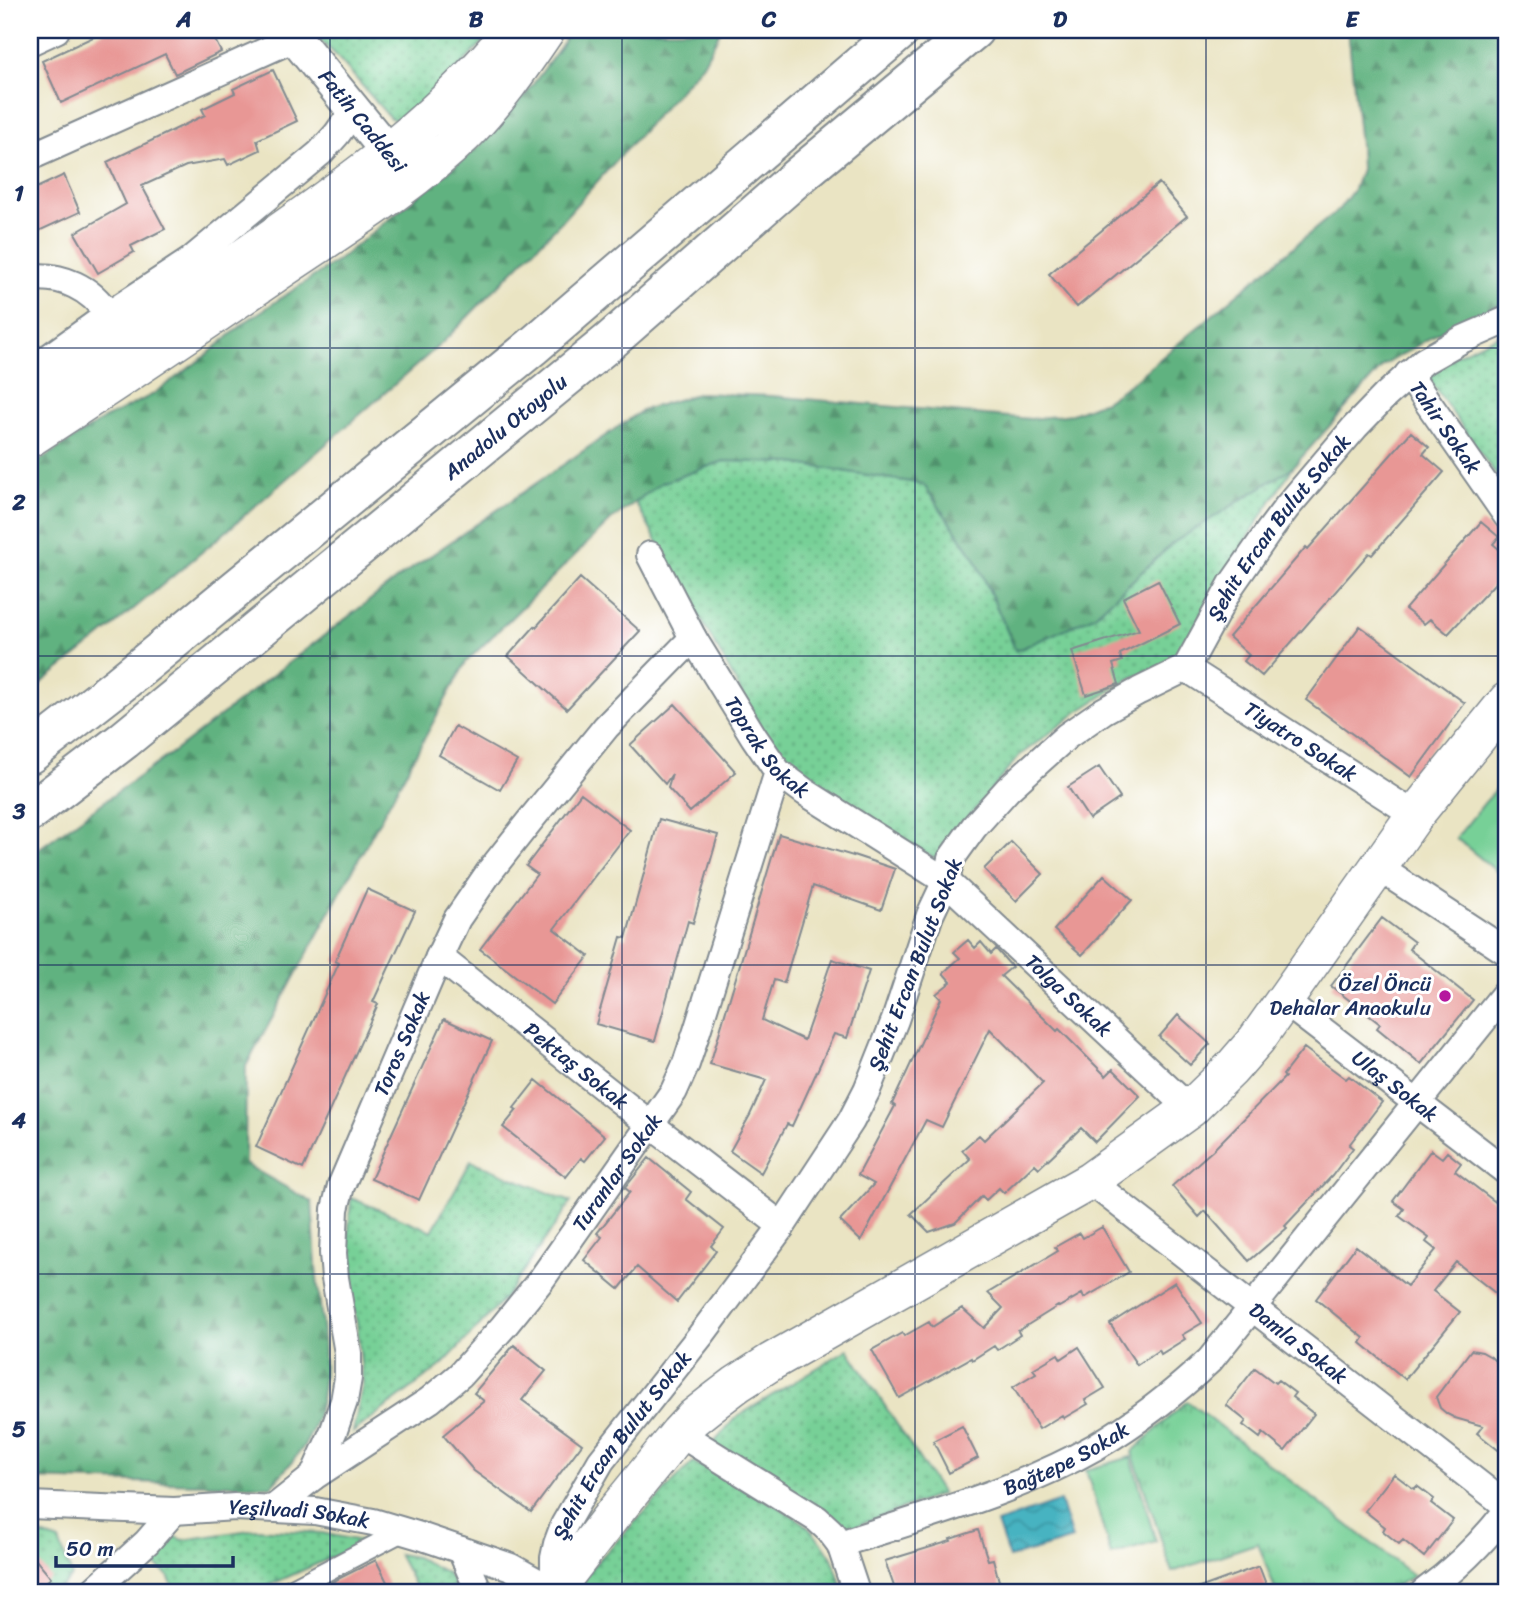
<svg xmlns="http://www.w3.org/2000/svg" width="1537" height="1622" viewBox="0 0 1537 1622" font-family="Sriracha,sans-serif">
<defs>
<pattern id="grass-dots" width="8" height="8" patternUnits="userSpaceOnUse" patternTransform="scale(1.75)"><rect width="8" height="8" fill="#77d097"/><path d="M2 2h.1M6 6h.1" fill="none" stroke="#61a97e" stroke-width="1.8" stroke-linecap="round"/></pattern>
<pattern id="forest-firs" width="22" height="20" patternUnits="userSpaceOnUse" patternTransform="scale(1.75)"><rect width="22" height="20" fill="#61b280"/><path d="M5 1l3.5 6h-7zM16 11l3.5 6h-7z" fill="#4f916c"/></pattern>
<pattern id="park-tufts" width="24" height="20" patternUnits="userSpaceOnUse" patternTransform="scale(1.75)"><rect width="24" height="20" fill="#77d097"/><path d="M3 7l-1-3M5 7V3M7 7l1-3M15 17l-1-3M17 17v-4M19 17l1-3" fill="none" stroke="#61a97e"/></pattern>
<pattern id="water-waves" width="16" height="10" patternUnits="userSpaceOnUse" patternTransform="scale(1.75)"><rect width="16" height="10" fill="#46b3c1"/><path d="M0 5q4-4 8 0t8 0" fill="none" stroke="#3a92a0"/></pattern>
</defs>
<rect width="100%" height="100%" fill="#fff"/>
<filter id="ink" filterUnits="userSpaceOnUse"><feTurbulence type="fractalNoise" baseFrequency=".0143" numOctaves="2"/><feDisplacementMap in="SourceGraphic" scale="14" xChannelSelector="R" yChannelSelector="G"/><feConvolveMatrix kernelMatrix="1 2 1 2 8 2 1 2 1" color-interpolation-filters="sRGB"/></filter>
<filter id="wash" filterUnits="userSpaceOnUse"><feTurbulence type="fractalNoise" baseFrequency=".00686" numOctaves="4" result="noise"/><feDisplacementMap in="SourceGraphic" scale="28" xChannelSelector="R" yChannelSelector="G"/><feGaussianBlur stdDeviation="1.57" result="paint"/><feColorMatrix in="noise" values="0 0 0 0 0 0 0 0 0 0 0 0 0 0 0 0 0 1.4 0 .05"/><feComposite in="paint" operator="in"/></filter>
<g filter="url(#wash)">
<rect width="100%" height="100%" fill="#eae4c3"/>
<path fill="url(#grass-dots)" stroke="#49807a" stroke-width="2" d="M308 30H495L405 123 390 118 334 53Z
M1507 331V491L1431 382 1432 372 1446 360Z
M724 461 792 463 923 484 975 558 1016 651 1094 616 1173 543 1293 467 1213 592 1181 658 1131 678 1079 711 1019 756 954 835 937 859 859 817 801 780 768 742 726 664 635 502 660 483Z
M471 1161 571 1202 504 1299 442 1365 353 1432 363 1383 357 1323 346 1275 351 1198 432 1231Z
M848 1349 942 1494 845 1530 713 1444 735 1418Z
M693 1462 780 1508 804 1523 823 1544 832 1558 844 1592H568Z
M257 1529 322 1533 366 1542 254 1592H176L167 1574 141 1554 169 1534 183 1540Z
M30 1531 59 1541 72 1576 56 1592H30Z
M398 1554 416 1557 447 1573 459 1592H418Z"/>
<path fill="url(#forest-firs)" stroke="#3e706f" stroke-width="2" d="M569 30H721L703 64 558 225 443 342 221 536 100 637 30 692V467L104 419 152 395 204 357 248 320 337 261 477 148 525 95 561 46Z
M1348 30H1507V301L1445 329 1383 366 1293 467 1173 543 1094 616 1016 651 975 558 923 484 792 463 724 461 661 483 611 520 466 662 246 1066 245 1164 312 1202C314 1228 315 1253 317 1278 323 1329 333 1391 308 1439 299 1456 284 1471 271 1486L30 1479V855L176 750 401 576 643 410 700 393 772 396 1031 419 1072 414 1105 401 1130 384 1339 209 1354 189 1361 169 1360 145Z"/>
<path fill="url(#park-tufts)" stroke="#49807a" stroke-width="2" d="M1187 1401 1414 1576 1384 1592H1276L1258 1543 1172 1572 1132 1452Z"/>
<path fill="#77d097" stroke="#49807a" stroke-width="2" d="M1507 775V880L1456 838Z
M1131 1457 1156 1542 1111 1555 1086 1470Z"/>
<path fill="url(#water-waves)" stroke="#307190" stroke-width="2" d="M1060 1501 1072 1539 1009 1558 997 1523Z"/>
<g id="blocks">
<path fill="#e89795" d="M108 30H210L221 52 175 74 165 54 61 103 42 61Z
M273 70 297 121 257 140 260 150 228 165 225 159 186 166 142 186 165 229 131 246 134 252 98 273 75 233 126 204 107 162 205 115 202 109 235 93 233 89Z
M64 175 80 212 30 235V191Z
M1159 183 1187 216 1077 307 1049 274Z
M1411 432 1429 447 1423 454 1444 472 1372 555 1369 553 1262 676 1244 661 1249 655 1229 637 1306 547 1308 549Z
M1481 522 1499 537 1493 544 1507 556V570L1448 634 1430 619 1424 624 1405 609Z
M580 578 640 631 567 709 508 656 535 626 536 627Z
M1158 580 1180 624 1120 654 1122 661 1113 664 1119 684 1086 695 1072 651 1139 630 1123 598Z
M1360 626 1465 703 1411 777 1306 700Z
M675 704 736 772 690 812 668 788 672 774 665 784 630 745Z
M455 726 517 761 500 790 439 755Z
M1099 767 1120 798 1089 819 1068 787Z
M581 793 630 830 554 929 589 956 552 1004 480 949 537 874 526 866Z
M659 819 718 835 693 923 688 921 655 1041 596 1024 621 937 626 938Z
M779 834 853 856V855L895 869 881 910 813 886 784 983 774 980 762 1020 804 1040 832 959 869 971 847 1038 834 1034 792 1126 787 1124 761 1173 730 1151 750 1115 766 1080 710 1064Z
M1011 842 1043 874 1016 901 984 869Z
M1104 875 1132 900 1082 955 1054 930Z
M367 889 415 911 373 1002 378 1004 303 1169 256 1147 339 963 335 961Z
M1382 918 1414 942 1409 949 1473 1000 1421 1064 1377 1028 1380 1024 1331 986Z
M968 940 975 948 981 942 991 954 996 949 1012 967 1001 976 1057 1031 1059 1029 1106 1076 1113 1069 1140 1096 1095 1142 1081 1128 1039 1168 1035 1164 1004 1193 999 1188 986 1200 982 1196 955 1223 929 1232 911 1214 970 1159 962 1150 979 1135 984 1140 1043 1083 990 1029 942 1127 926 1120 861 1241 840 1221 874 1184 858 1175 895 1106 892 1104 941 999 936 994 951 982 943 973 960 958 954 952Z
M1178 1015 1210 1044 1190 1065 1159 1037Z
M444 1019 492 1041 419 1200 371 1179Z
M1304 1048 1346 1079 1349 1076 1382 1102 1349 1145 1353 1148 1332 1176 1285 1226 1287 1228 1249 1261 1205 1211 1199 1217 1172 1186 1213 1150 1285 1077 1283 1075Z
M536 1080 605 1136 585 1161 581 1158 566 1177 503 1127 517 1110 514 1108Z
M1431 1150 1442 1158 1447 1152 1461 1163 1455 1171 1507 1211V1286L1499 1296 1456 1262 1433 1291 1460 1312 1405 1379 1361 1343 1364 1338 1316 1299 1356 1246 1407 1286 1436 1250 1426 1242 1429 1238 1399 1216 1404 1209 1393 1201Z
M649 1158 691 1192 686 1199 724 1229 711 1246 716 1251 677 1302 637 1267 619 1289 584 1260 602 1237 597 1233 630 1192 625 1188Z
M1102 1227 1129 1272 1084 1298 1082 1294 1059 1307 1058 1306 1018 1331 1020 1335 997 1350 994 1346 972 1360 971 1358 899 1398 872 1350 902 1333 904 1336 929 1322 932 1327 962 1308 984 1328 1003 1308 988 1293 1058 1251 1055 1247 1080 1233 1083 1238Z
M1175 1282 1202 1323 1182 1335 1185 1339 1161 1354 1159 1350 1137 1365 1110 1324Z
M514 1345 546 1371 522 1400 582 1444 531 1512 474 1471 443 1435 484 1401 474 1393Z
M1079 1347 1105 1388 1085 1400 1088 1404 1064 1418 1062 1415 1039 1429 1013 1387 1036 1373 1033 1369 1058 1354 1061 1359Z
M1471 1350 1482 1352 1491 1357 1499 1365 1507 1388V1457L1477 1433 1483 1426 1455 1418 1447 1414 1440 1408 1436 1397Z
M1255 1368 1275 1383 1278 1380 1295 1393 1292 1397 1314 1414 1285 1451 1263 1433 1260 1438 1243 1425 1246 1421 1226 1405Z
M962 1426 978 1458 949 1473 933 1441Z
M1394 1474 1414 1489 1417 1486 1434 1499 1431 1503 1453 1520 1424 1557 1403 1540 1399 1544 1383 1531 1385 1527 1365 1511Z
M978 1530 988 1560 993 1559 1002 1592H896L885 1561 951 1541 950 1539Z
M30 1553 51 1578 34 1592H30Z
M376 1560 392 1592H312Z
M1259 1566 1269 1592H1194V1590Z"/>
</g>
</g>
<g filter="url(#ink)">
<use href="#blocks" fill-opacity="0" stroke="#828a90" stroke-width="2"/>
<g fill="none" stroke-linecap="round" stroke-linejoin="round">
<g stroke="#828a90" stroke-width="23">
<path id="pedestrian" d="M286 1592 403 1531"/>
</g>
<g stroke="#828a90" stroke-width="30">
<g id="minor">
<path d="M30 42 56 30"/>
<path d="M30 157 295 38"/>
<path d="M30 278C61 274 92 288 108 315"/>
<path d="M30 371 108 315 190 261 320 153 337 134 354 110"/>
<path id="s1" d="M1408 374 1507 516"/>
<path id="s2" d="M650 555 693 638 754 737 778 772 805 792 946 881 1190 1109"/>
<path id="s3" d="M1186 668 1415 815"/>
<path d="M1379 868 1507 952"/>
<path id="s4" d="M439 957 651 1125 782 1226"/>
<path id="s5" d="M1284 1001 1507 1172"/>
<path id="s6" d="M1090 1181 1507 1506"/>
<path d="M679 1433 817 1519 830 1531 840 1544 856 1592"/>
<path id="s7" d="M313 1477 430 1400 460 1375 503 1327 541 1280 674 1091 686 1064 697 1031 778 772"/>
<path id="s8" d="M30 1505 174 1511 235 1507 315 1511 373 1522 420 1536 511 1567 554 1591"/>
<path id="s9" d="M274 1508 313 1477 334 1430 344 1401 348 1378V1353L335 1278 333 1253 335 1209 341 1186 439 957 457 919 490 871 528 823 606 727 693 638"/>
<path id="s10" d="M840 1544C925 1516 1016 1492 1095 1447 1136 1423 1175 1393 1210 1360L1507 991"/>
<path d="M461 1550 479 1592"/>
<path id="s11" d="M554 1591V1558L557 1544 564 1525 601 1461 701 1335 782 1226 851 1121 867 1090 895 1020 930 915 946 881 951 859 974 827 1008 789 1067 736 1103 711 1139 691 1186 668 1232 584 1269 531 1287 507 1355 427 1385 396 1424 361 1461 340 1507 320"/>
<path d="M92 1592 147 1542 174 1511"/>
<path d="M1424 1592C1456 1569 1483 1542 1507 1511"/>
</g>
</g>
<g stroke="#828a90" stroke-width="37">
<g id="tertiary">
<path id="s12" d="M286 30 295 38 405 173"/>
</g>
</g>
<g stroke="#828a90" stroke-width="40">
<path id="secondary" d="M30 405C110 349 191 295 271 238 360 176 444 115 512 30
M30 438C111 385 192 331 272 276 336 232 409 189 465 134 496 103 521 67 546 30
M553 1592 614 1513 679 1433 693 1418 712 1403 737 1384 771 1362 1090 1181 1190 1109 1231 1069 1257 1039 1415 815 1507 701"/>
</g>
<g stroke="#828a90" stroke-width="42">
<g id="motorway">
<path d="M30 754 120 684 532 347 901 30"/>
<path id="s13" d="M30 812 124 740 609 342 795 179 974 30"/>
</g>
</g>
<use href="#pedestrian" stroke="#fff" stroke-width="19"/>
<use href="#minor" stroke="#fff" stroke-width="26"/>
<use href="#tertiary" stroke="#fff" stroke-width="33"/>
<use href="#secondary" stroke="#fff" stroke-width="37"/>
<use href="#motorway" stroke="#fff" stroke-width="38"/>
</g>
</g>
<path fill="none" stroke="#1b2f5e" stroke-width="2" stroke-opacity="0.55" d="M330 30V1592M622 30V1592M915 30V1592M1206 30V1592M30 348H1507M30 656H1507M30 965H1507M30 1274H1507"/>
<circle fill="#b5179e" stroke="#fff" stroke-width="2.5" cx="1445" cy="996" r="7"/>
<g text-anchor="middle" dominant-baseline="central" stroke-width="6" stroke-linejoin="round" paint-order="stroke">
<g font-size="21" fill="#1b2f5e" stroke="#fff">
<text stroke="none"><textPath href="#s12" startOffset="119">Fatih Caddesi</textPath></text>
<text stroke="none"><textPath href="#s13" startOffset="612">Anadolu Otoyolu</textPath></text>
<text stroke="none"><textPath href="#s1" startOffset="65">Tahir Sokak</textPath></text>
<text stroke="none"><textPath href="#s11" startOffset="1321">Şehit Ercan Bulut Sokak</textPath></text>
<text stroke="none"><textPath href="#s3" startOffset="136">Tiyatro Sokak</textPath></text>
<text stroke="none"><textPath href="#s2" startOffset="226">Toprak Sokak</textPath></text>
<text transform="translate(915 964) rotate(-69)">Şehit Ercan Bulut Sokak</text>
<text stroke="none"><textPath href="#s2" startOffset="620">Tolga Sokak</textPath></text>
<text stroke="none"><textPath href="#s9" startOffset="504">Toros Sokak</textPath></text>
<text stroke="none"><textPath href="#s4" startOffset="175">Pektaş Sokak</textPath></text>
<text stroke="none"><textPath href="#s5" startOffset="140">Ulaş Sokak</textPath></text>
<text stroke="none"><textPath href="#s7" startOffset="436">Turanlar Sokak</textPath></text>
<text stroke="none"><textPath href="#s6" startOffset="264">Damla Sokak</textPath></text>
<text stroke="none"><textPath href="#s11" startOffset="166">Şehit Ercan Bulut Sokak</textPath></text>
<text stroke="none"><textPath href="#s10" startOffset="242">Bağtepe Sokak</textPath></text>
<text stroke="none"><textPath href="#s8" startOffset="270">Yeşilvadi Sokak</textPath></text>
</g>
<g font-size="21" fill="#1b2f5e" stroke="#fff" text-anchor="end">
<text x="1431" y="984">Özel Öncü<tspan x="1431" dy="24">Dehalar Anaokulu</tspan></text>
</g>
</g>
<rect width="1537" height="1622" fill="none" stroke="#fff" stroke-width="77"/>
<path d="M56 1556v10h177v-10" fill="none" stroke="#1b2f5e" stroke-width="3.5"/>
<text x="66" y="1556" font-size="21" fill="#1b2f5e" stroke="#ffffff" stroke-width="5" paint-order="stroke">50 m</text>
<rect x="38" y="38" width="1460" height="1546" fill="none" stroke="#1b2f5e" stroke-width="2.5"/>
<g font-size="23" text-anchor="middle" font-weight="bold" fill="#1b2f5e">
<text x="184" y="27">A</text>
<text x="476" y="27">B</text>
<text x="769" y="27">C</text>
<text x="1060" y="27">D</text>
<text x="1352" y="27">E</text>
<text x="19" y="201">1</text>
<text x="19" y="510">2</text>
<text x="19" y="819">3</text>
<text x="19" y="1128">4</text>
<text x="19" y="1437">5</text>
</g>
</svg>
